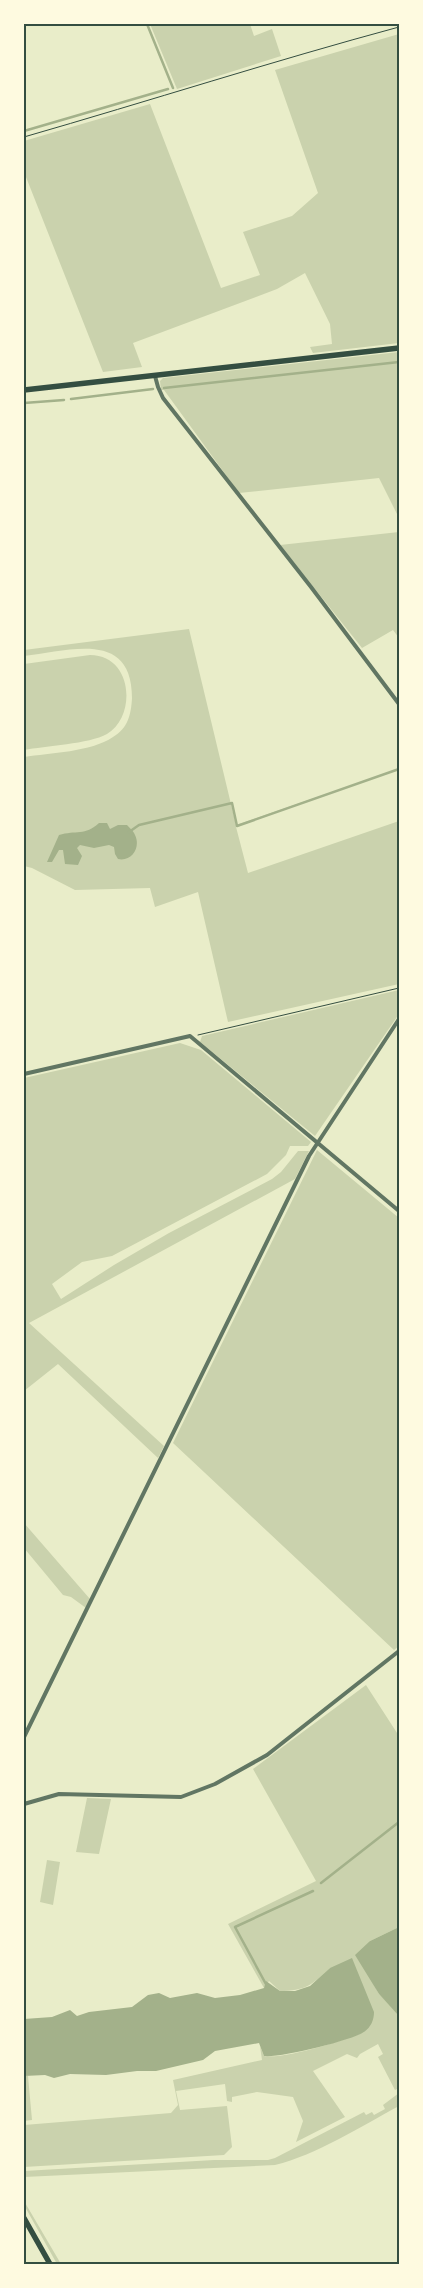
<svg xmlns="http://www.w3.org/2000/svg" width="423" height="2288" viewBox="0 0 423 2288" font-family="'DejaVu Sans',sans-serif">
<rect width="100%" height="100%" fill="#e9edc9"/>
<path fill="#cad2ad" d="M150 24H250L254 36 272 29 281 56 177 89Z
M399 34V343L313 353 310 347 332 344 330 324 305 273 277 289 133 343 142 367 103 372 24 172V141L150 104 221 288 260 275 243 232 292 216 318 193 275 70Z
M399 352V518L379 478 239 493 164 390H161L160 381 163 378Z
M399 532V638L393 630 362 648 280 545Z
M189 629 236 825 399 769 236 827 248 873 399 821V984L228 1022 198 892 155 907 150 888 75 890 32 868 24 866V757C50 753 91 752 113 737 128 728 131 715 132 698 132 629 69 651 24 656V650Z
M90 655C133 655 137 716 107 734 89 744 45 746 24 750V664Z
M399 990V1014L315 1136 200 1042 202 1036Z
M180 1043 201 1050 311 1142 308 1146H290L286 1155 267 1174 112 1256 82 1262 52 1284 61 1299 114 1265 169 1233 272 1179 281 1172 298 1151H309L295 1179 29 1323 164 1446 158 1458 58 1364 24 1391V1078Z
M317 1150 399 1218V1646L394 1650 173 1443Z
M24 1523 90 1599 86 1608 71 1597 63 1595 24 1548Z
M366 1685 399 1736V1927L370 1941 363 1965 379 1994 399 2015V2031L397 2033 399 2038V2088L395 2090 378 2057 383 2054 378 2044 360 2054 357 2058 347 2054 313 2071 345 2117 296 2142 303 2121 293 2097 257 2092 232 2097V2102L227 2101 225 2084 176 2091 180 2110 227 2106 232 2147 224 2155 24 2167V2125L171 2113 178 2105 173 2080 262 2060 260 2046 264 2056C287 2059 342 2041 364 2032L356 1968H357H330C312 1985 305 1991 280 1991L269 1981 264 1988 228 1924 316 1881 253 1769Z
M87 1798 111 1799 99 1854 76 1852Z
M47 1860 60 1862 53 1905 40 1902Z
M24 2076H28L32 2120 24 2121Z
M399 2093V2106C362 2126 316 2155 275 2165L24 2177V2171L214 2160H268L275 2158 364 2112 366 2115 372 2112 374 2115 385 2109 383 2105Z
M24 2201 61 2264H57L24 2205Z"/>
<path fill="#a3b18a" d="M99 823H107L110 829 118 825H127C130 828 134 832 135 835 141 847 132 862 118 859L115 854 114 847 109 845 94 848 80 845 77 848 82 856 78 865 65 864 63 850H59L52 862H47L59 835C76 830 85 836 99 823Z
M399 1927V2015H398L379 1994 355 1955 370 1941Z
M352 1958 374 2012C374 2020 371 2027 364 2032 350 2041 280 2058 264 2056L259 2043 215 2051 203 2060 156 2071H137L106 2075 70 2074 54 2078 45 2075 24 2076V2019L52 2017 70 2010 77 2016 89 2012 132 2007 148 1995 159 1993 170 1998 197 1993 215 1998 240 1995 264 1988 266 1981 280 1991H295L310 1986 330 1968Z"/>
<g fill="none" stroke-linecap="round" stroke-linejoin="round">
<path stroke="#a3b18a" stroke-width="2.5" d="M147 24 173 88
M24 131 168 89
M164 388 399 362
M71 399 153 389
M24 403 64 400
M129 832 139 825 232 803 237 826 399 769
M321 1883 399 1822
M267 1986 235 1927 313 1891"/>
<path stroke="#344e41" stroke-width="1" d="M24 137C149 101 273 61 399 27
M198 1035 399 988"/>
<path stroke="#617663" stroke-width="4" d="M155 376 158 387 163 398 311 587 399 704
M24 1074 190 1036 399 1211
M24 1737 309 1156 399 1019
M24 1804 59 1794 181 1797 215 1784 267 1755 399 1651"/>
<path stroke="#344e41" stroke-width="5.5" d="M24 390 399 348
M24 2218 50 2264"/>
</g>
<rect width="423" height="2288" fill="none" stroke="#fefae0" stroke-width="50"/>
<rect x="25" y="25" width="373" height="2238" fill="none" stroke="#344e41" stroke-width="2"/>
</svg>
